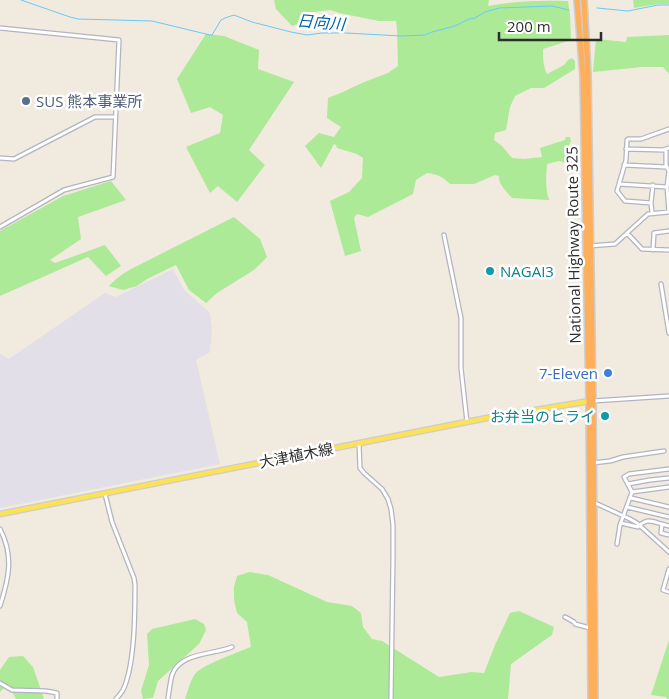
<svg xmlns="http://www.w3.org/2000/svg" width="669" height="699" viewBox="0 0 669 699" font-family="'Open Sans','Noto Sans JP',sans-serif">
<rect width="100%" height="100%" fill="#f0eadf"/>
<path fill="#e2dfe8" d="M173 269 184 290 210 313 212 330 210 352 196 360 220 464 0 508V354L9 359 105 293 116 297Z"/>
<path fill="#adea97" d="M274 0H489L488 6C514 1 541 0 568 1L570 15 571 40 543 49C543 58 543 66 547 74L564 65 568 60 572 58 575 61V69L544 88H531L515 96 510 107 506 130 495 133 494 140 502 146 512 158 524 159 542 157 540 148 565 140 566 137H570L571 141 569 145V155L573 157 574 163 570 164 559 161 547 164C546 176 545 188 549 200L512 198C507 192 498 184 499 176L495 175 474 184H450C443 177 437 174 427 173L416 180 413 194 368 217 357 214 354 218 361 251 345 256 330 201 349 192 362 178 363 158 357 154 337 148 336 145 334 144 321 168 305 146 319 133 334 137 341 127 327 118 328 98 343 92 362 83 388 73 398 66 397 29 396 21H379L339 13 330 10 305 13 302 23 292 26 276 9Z
M633 0H669V4H658L634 8Z
M206 34 224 36 259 50 258 69 294 82 249 150 265 165 237 202 218 186 210 193 186 147 220 133 223 115 210 107 191 113 177 79Z
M669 35V74L663 67H642L593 72 596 39 626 42 627 37Z
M111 181 126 200 78 217 81 239 50 260 55 263 105 245 121 266 106 276 88 257 0 296V231L63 196Z
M234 217 260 239 267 257 254 270 217 293 206 303 189 290 176 265 147 279 137 286 123 290 109 286C117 277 128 270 139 265Z
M250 572 268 575 327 602 352 606 361 613 363 627 372 639 382 641 439 677 472 672 484 673 495 645 510 613 519 611 554 627 552 635 511 664 508 699H185C188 691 190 681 195 674 200 666 241 651 251 647L247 622 237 613 234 600V587L237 576Z
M195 619 204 624 206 630 199 644 158 681 153 698 143 699 141 691 149 665 147 634 152 629Z
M669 640V699H667L666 697 651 695Z
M23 656 33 667 44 699H16L8 684 0 692V670L9 657Z"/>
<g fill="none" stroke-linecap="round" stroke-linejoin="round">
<path stroke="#6ac9fa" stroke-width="1" d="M21 0 70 17 78 19 152 21 210 35H212L221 20 225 18 234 15 252 22 291 32 307 35 322 33H346L401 36 425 35 432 32 455 26 469 19 475 18 485 12 499 8 552 6 569 10
M597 8 628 11 658 5H669"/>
<g stroke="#b3b4c2" stroke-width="5.5">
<path id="minor" d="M0 28 119 40 113 177 64 190 0 227
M626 149 663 150 669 148
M666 149V165L669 171 667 187 669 212
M0 158 14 159 95 117H115
M624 165 666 167
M619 184 667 187
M651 203 653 185
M669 212 648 214 627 233 642 249 669 250
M652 213 651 203 625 201 617 191 626 160 627 140 628 139H641L669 129
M444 235 461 318V368L467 422
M589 246 615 244 627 233
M653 250 654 233 669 231
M661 284 669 333
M593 401 669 396
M359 443 360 468 364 473 382 489 388 499 391 509 393 525V558L391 699
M592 463 610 461 623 457 664 451
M628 484 650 480 669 478
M632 492 669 487
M105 494 112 522 134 578 135 585C135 613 135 665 123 690 121 693 119 696 116 699
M631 498 669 507
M593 502 630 519 637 523 669 552
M627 507 669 517
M621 523 638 527C647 518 651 521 662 524L661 533 669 535
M662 524 669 526
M0 529C14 556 9 578 0 606
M617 544 620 525 632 492 624 477 629 474 669 469
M669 569 663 590 669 592
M565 617 574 622 575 624 590 628
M0 683 12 690 46 691 57 693V699
M168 699C169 691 170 683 172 675 180 652 213 655 232 647"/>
</g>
<g stroke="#cdcdcd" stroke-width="7">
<path id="major" d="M0 514 487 418 590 401"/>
</g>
<g stroke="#cdcdcd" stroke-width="8">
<path id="highway" d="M577 0 583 76 589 401 591 699
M584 0 588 75 593 401 595 699"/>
</g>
<use href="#minor" stroke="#fff" stroke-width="3"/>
<use href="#major" stroke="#fde256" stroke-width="4.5"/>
<use href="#highway" stroke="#ffae5a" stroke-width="5"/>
</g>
<circle fill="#5c6f8a" stroke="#fff" stroke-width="2" cx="26" cy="101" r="5"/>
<g fill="#0f9aa8" stroke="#fff" stroke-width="2">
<circle cx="490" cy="271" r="5"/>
<circle cx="605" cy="416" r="5"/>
</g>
<circle fill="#3f7fe0" stroke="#fff" stroke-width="2" cx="608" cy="373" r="5"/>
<g text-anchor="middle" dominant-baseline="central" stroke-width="5" stroke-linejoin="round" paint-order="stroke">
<g font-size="15" fill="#4e5e75" stroke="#fff" text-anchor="start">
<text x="36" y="101">SUS 熊本事業所</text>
</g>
<g font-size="15" fill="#2d2d2d" stroke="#fff">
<text transform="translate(573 245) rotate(-91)">National Highway Route 325</text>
<text transform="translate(296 455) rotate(-11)">大津植木線</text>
</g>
<g font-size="15" fill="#0d838f" stroke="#fff" text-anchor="start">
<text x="500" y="271">NAGAI3</text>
<text x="595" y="416" text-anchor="end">お弁当のヒライ</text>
</g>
<g font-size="15" fill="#366cbe" stroke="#fff" text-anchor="end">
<text x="598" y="373">7-Eleven</text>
</g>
<g font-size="16" font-style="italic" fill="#0165ad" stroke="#fff">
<text transform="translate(321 22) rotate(5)">日向川</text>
</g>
</g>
<path d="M499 32v8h102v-8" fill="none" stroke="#2d2d2d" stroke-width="2.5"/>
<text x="507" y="32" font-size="15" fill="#2d2d2d" stroke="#ffffff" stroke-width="4" paint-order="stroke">200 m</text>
</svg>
